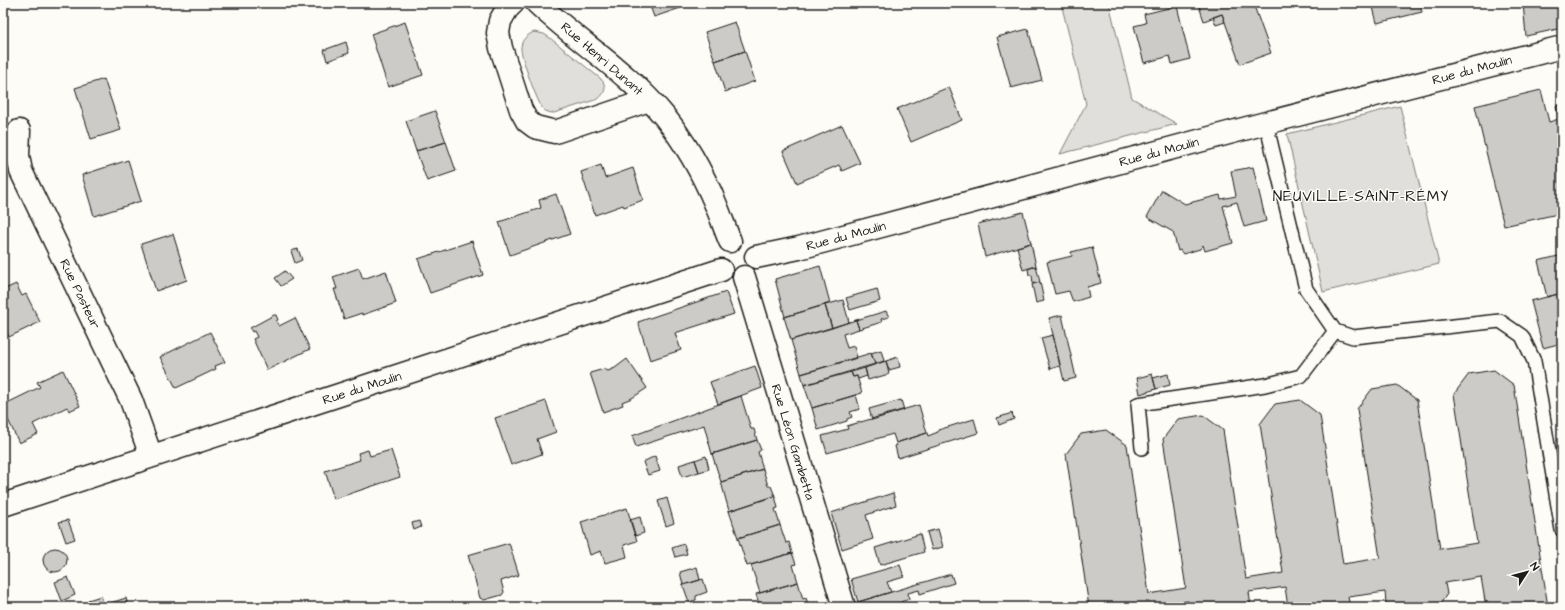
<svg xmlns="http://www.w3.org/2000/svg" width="1565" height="610" viewBox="0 0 1565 610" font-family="'Architects Daughter',sans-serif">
<rect width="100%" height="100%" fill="#fdfcf7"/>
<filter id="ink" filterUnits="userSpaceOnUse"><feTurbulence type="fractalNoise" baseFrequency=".025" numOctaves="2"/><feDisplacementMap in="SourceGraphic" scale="8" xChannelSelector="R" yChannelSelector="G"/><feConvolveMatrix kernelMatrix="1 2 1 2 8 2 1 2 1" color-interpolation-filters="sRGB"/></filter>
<g filter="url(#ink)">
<path fill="#e0dfdb" stroke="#7e7e7c" d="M1061 3H1109L1132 98 1177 124 1060 154 1086 104Z
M534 32 544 34 550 38 601 79C607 86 606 93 598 99L554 113C550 113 546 112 543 109 538 104 520 55 521 48 521 40 527 35 534 32Z
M1400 106 1439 264 1323 292 1287 134Z"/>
<path fill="#cccbc8" stroke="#1c1c1c" d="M649 3H695L654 17Z
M1207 3H1253L1271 53 1240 64 1222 14 1204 21 1199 6Z
M1309 3H1321L1312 8Z
M1372 3H1420L1422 12 1377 23Z
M1523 3H1562V28L1526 36Z
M1177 6 1190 59 1172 64 1170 56 1144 63 1134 26 1146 23 1144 14Z
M1222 14 1225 22 1216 25 1213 17Z
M405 22 423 75 388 87 371 34Z
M735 22 745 51 715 61 705 32Z
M1028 29 1042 80 1011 88 997 37Z
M346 42 349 53 327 61 324 50Z
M745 51 755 81 725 92 715 61Z
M104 79 121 130 91 139 75 88Z
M949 87 962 120 911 142 897 109Z
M1541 90 1549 122 1559 119 1556 106 1562 105V213L1504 226 1475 106Z
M435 111 446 142 416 151 406 121Z
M842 125 860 163 842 171 839 165 797 183 783 151Z
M446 142 456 171 427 181 416 151Z
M128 160 141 201 94 216 82 175Z
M601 165 605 178 633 168 643 200 624 207 623 205 595 215 581 172Z
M1253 167 1266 221 1244 227 1237 202 1223 206 1233 243 1205 251 1203 245 1200 249 1183 254 1180 250 1178 251 1173 232 1147 217 1162 190 1185 204 1220 195 1221 199 1236 196 1231 171Z
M556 194 570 234 510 255 499 222 541 208 539 200Z
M1023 212 1031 243 985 257 978 224Z
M173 234 187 280 156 291 141 244Z
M472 241 483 275 430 293 418 259Z
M1031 243 1036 266 1023 270 1017 247Z
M1092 247 1101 283 1087 287 1089 297 1073 302 1069 291 1055 294 1047 262 1072 256 1071 252Z
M298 249 302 260 295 263 291 251Z
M1562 255V293L1547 297 1538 261Z
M820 266 830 303 785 317 775 279Z
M1036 266 1040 282 1033 284 1032 275H1029L1028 269Z
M359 268 363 279 386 271 396 303 362 315V313L344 319 334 289H337L333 277Z
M285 271 292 279 281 286 275 278Z
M1040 282 1044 301 1036 303 1032 284Z
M16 284 22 296 26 294 40 322 9 337 3 324V290Z
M877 289 880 301 850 310 846 298Z
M726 292 734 314 675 333 681 350 650 360 638 322Z
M1562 293V343L1543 348 1531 301Z
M843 300 849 322 832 328 825 305Z
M825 305 832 328 791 340 784 317Z
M886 311 889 317 881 319 882 322 859 329 856 320Z
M274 315H276L278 320 276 321 279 326 295 318 310 349 267 370 253 339 257 337 254 331 252 332 250 328Z
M1062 315 1076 378 1064 381 1049 318Z
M856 320 859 329 843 334 847 348 854 346 857 358 801 374 791 340Z
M210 332 225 362 215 366 216 369 176 388 160 357Z
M1053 335 1060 366 1050 369 1041 338Z
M881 350 884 361 875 364 871 353Z
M871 353 875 364 804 385 801 374Z
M898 357 900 367 889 370 886 361Z
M627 359 647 388 632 398 622 402 623 405 603 412 590 373 604 369 608 371 615 368Z
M886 361 889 374 868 380 865 368Z
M755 366 762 388 718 404 710 382Z
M865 368 867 376 858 379 857 376 853 377 851 372Z
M63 370 80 406 69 411 67 407 33 424 38 434 19 443 3 409V405L40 387 37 382Z
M1494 370 1514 385 1548 607H1486L1481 577 1445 583 1447 594 1438 607H1392L1386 603 1385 592 1348 597 1350 607H1288L1285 587 1249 592 1251 607H1189L1188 601 1152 607H1089L1066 454 1081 434 1106 430 1127 445 1149 594 1186 588 1163 439 1178 419 1203 415 1223 430 1246 579 1283 573 1260 424 1275 404 1300 400 1320 415 1343 564 1380 558 1357 409 1372 389 1397 385 1417 400 1440 549 1477 543 1454 394 1469 374Z
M851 372 853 377 857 376 862 393 812 408 804 385Z
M1152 374 1156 389 1140 394 1137 378Z
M1168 374 1170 385 1156 389 1153 378Z
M856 395 860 409 850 412 852 417 847 419V421L818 430 812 408Z
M741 396 751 429H754L757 440 712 454 704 425 636 447 632 436Z
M901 400 904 410 872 420 869 409Z
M546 401 556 432 537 439 542 454 511 465 495 418Z
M919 405 927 433 896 443 893 434 827 453 822 436 848 429 847 426Z
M1012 413 1014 419 999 425 997 418Z
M974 419 978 433 898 458 895 446 897 445 896 443 927 433 928 436 938 432V430Z
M757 440 761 450 758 452 763 469 721 482 712 454Z
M368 450 370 456 391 450 400 477 334 499 325 471 360 460 358 453Z
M655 456 660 471 648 475 643 462Z
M706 456 709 469 699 472 695 460Z
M695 460 699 472 682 477 679 465Z
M763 469 768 486H771L775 496 729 511 721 482Z
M893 493 896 505 866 515 873 539 842 549 831 513Z
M775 496 778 508 775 509 780 525 738 538 729 511Z
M667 498 674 523 666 526 658 501Z
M627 508 637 541 624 545 627 557 605 563 601 551 590 555 581 522Z
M640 517 644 533 635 536 630 520Z
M68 520 75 539 66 542 59 522Z
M419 521 421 527 414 530 412 523Z
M780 525 786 543 789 542 792 553 747 566 738 538Z
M938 529 943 547 932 550 927 532Z
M920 534 924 552 880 565 875 548Z
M509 543 519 575 501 581 504 592 502 595 484 600 480 598 468 555Z
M684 544 687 554 675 557 672 548Z
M43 560a12 12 0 1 1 24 0a12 12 0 1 1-24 0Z
M792 553 796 564 793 565 798 582 760 593 751 565Z
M900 565 904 577 887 582 891 592 858 602 851 579Z
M697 567 700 580 683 585 680 572Z
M951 574 954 583 920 594 919 590 908 593 909 599 901 602 903 607H860L858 602Z
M68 577 75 595 62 601 55 582Z
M703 579 707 592 696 596V600L689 602 683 585Z
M798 582 803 599 806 598 809 607H760L756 594Z
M101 596 104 605 126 598 128 607H90L88 600Z"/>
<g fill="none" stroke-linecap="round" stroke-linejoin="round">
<g stroke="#1c1c1c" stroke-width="16">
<path id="service" d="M1266 123 1306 289 1335 331 1353 337 1500 321 1522 336 1534 361 1562 530
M1142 448 1138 404 1265 385 1301 376 1335 331"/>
</g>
<g stroke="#1c1c1c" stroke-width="25">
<path id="minor" d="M513 3 507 9 500 21 498 33 501 48 521 110 527 121 535 127 555 132 649 100
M537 3C578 42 628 72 664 116 685 142 703 174 716 205 721 217 725 229 730 241
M19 131 18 156 21 171 131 400 151 456
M756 257 799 248 1266 123 1562 47
M744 277 844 607
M3 505 721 270"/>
</g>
<use href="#service" stroke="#fdfcf7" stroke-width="13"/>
<use href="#minor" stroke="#fdfcf7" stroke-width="22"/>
</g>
</g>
<g text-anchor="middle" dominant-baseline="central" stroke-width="3" stroke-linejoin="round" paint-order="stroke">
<g font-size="13" fill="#1c1c1c" stroke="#fdfcf7">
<text transform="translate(602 59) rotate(41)">Rue Henri Dunant</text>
<text transform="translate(1472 70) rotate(-15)">Rue du Moulin</text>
<text transform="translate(1159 152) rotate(-15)">Rue du Moulin</text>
<text transform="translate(846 236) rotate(-15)">Rue du Moulin</text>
<text transform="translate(80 294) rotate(64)">Rue Pasteur</text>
<text transform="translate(362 388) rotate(-18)">Rue du Moulin</text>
<text transform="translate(793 442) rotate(73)">Rue Léon Gambetta</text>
</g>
<g font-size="15" letter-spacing="1" fill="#1c1c1c" stroke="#fdfcf7">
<text x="1361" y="196">NEUVILLE-SAINT-RÉMY</text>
</g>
</g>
<rect width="1565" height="610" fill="none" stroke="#fdfcf7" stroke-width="16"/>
<rect x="8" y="8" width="1549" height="594" fill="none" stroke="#1c1c1c" stroke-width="1.5" filter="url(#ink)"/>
<g transform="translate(1527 572) rotate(54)" stroke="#fdfcf7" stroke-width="3" paint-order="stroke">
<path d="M0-3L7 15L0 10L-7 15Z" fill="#1c1c1c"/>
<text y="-6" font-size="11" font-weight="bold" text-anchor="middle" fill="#1c1c1c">N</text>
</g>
</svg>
